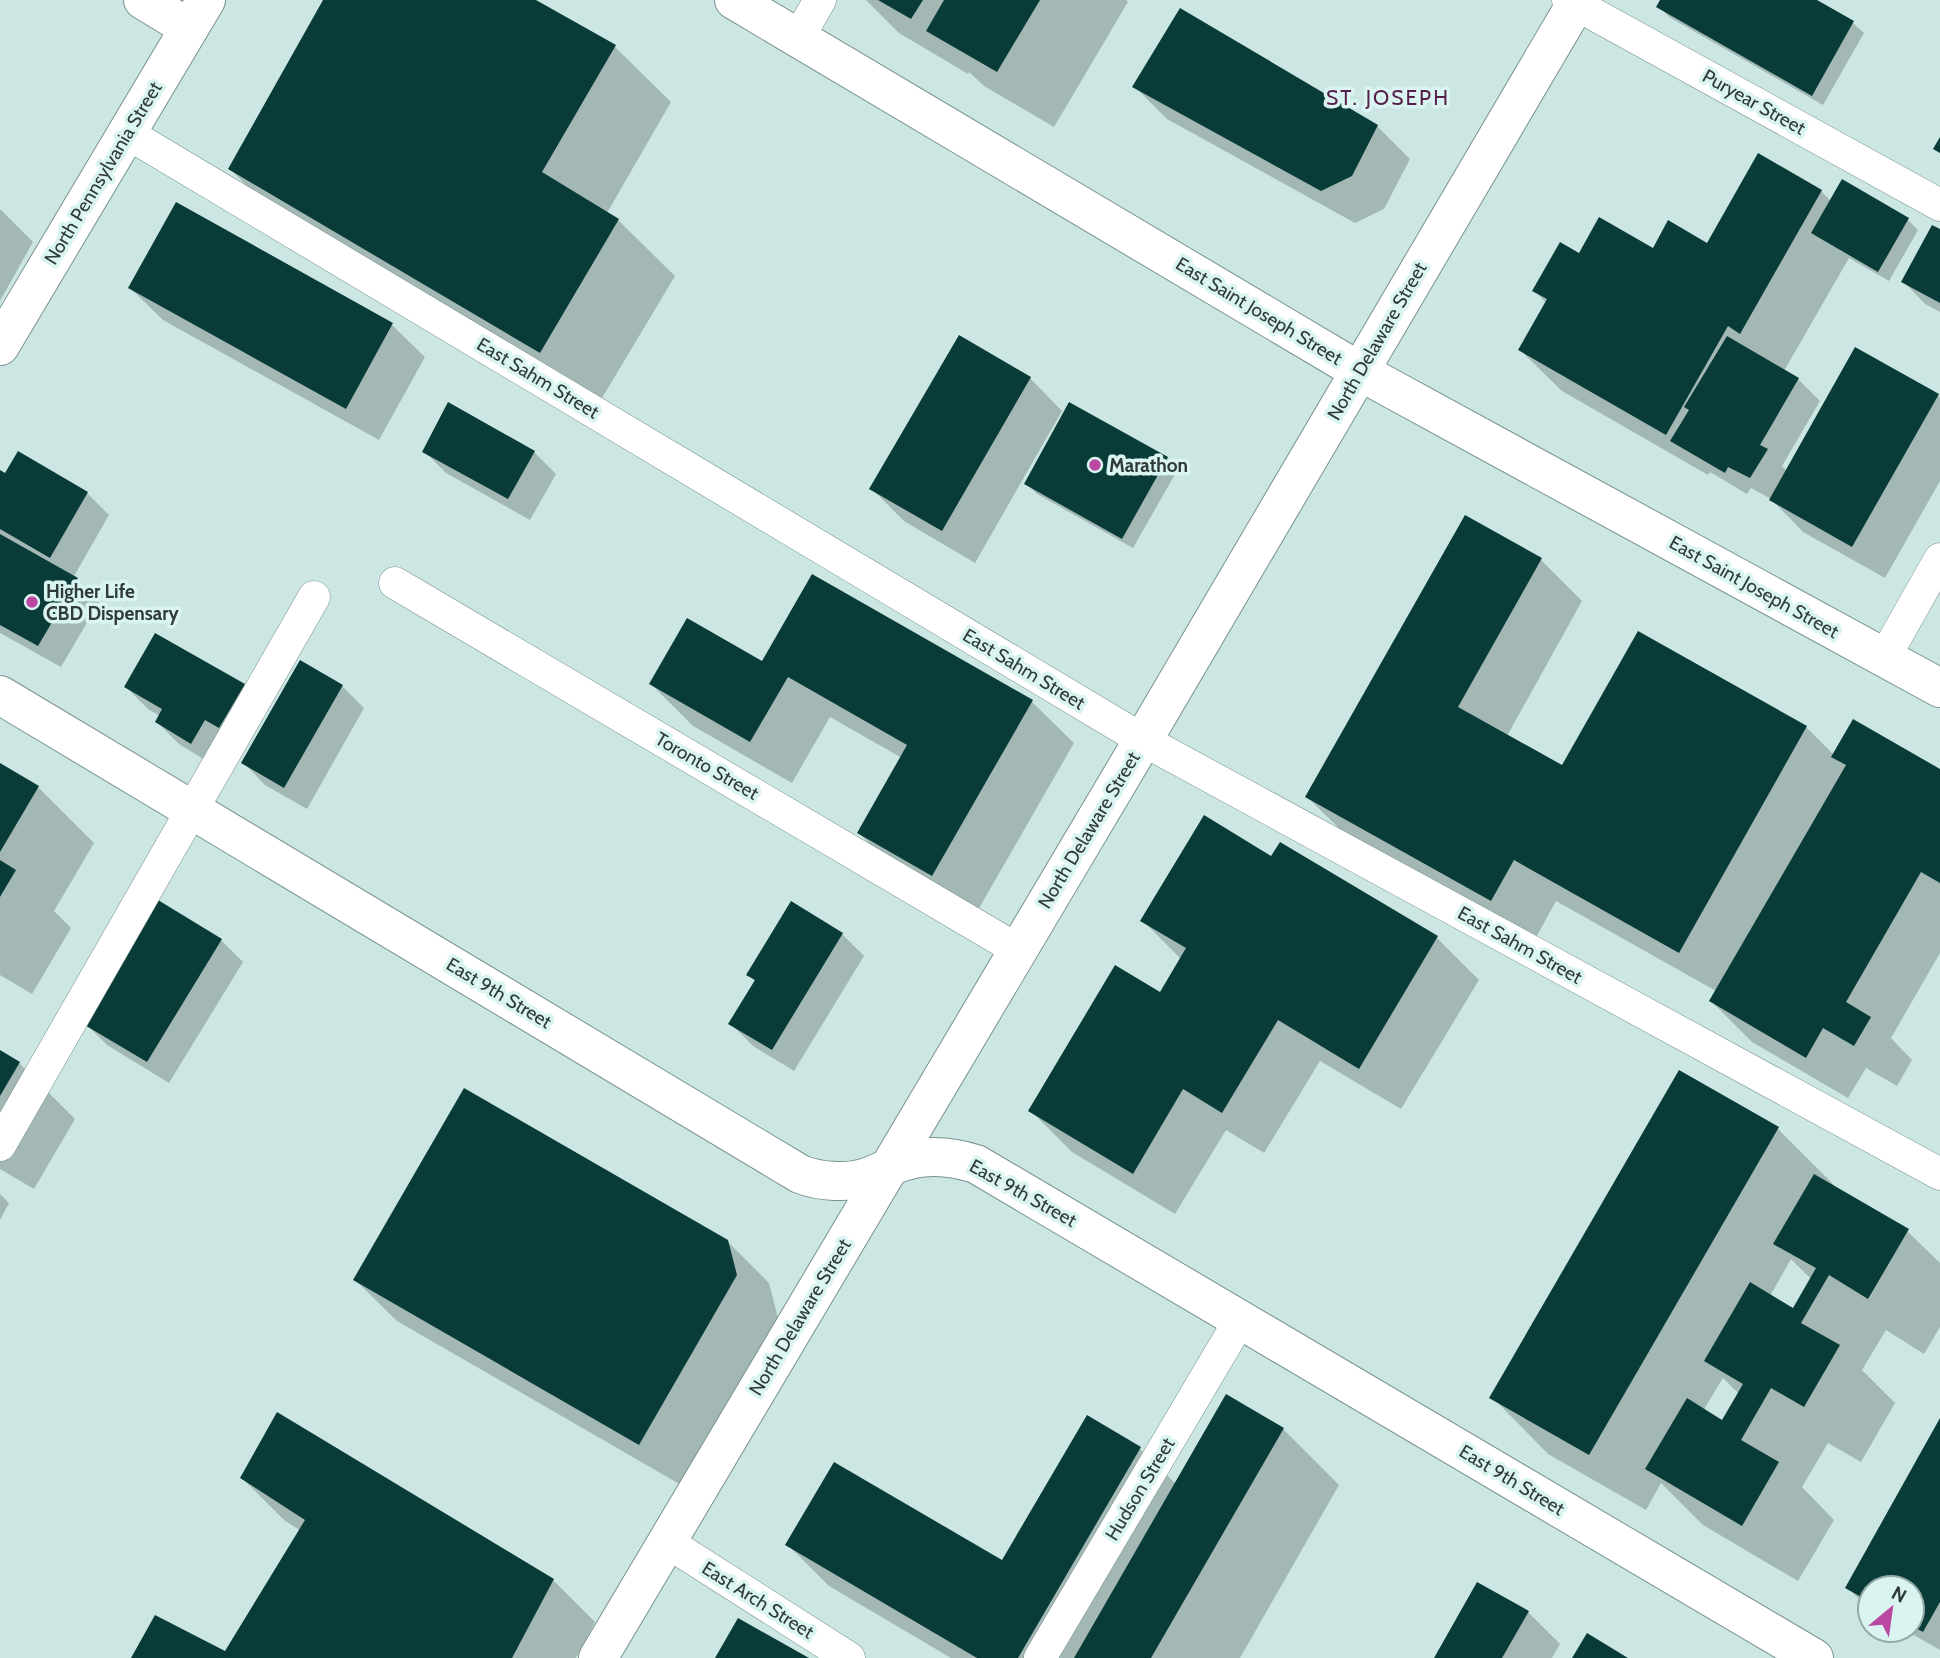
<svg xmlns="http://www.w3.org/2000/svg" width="1940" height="1658" viewBox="0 0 1940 1658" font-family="Cabin,sans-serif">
<rect width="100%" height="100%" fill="#cce7e3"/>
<path fill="#0003" fill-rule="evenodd" d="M325 0H533L614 46 671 102 607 213 618 220 675 276 596 408 286 225 230 169Z
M866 0H1126L1128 2 1054 127 984 86 969 72 968 74 899 33Z
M1662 0H1814L1853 23 1864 33 1823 105 1669 17 1659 6Z
M1134 86 1377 126 1410 159 1384 209 1355 223 1167 119Z
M1821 191 1831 201 1908 220 1918 230 1889 281 1849 258 1784 371 1798 379 1820 401 1782 466 1787 471 1938 395 1940 398V481L1885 578 1803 532 1771 499 1751 488 1747 494 1710 472 1708 475 1562 391 1520 350 1546 303 1534 290 1580 255 1708 245Z
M0 209 33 242 0 301Z
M1940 231V312L1925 304 1903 281Z
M130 288 392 325 425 357 379 440 163 320Z
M1030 378 1062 411 975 563 904 521 872 489Z
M424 451 534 452 556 474 530 520 446 473Z
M19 454 87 493 109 515 73 578 99 602 61 667 0 633V472L6 475Z
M1167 458 1178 469 1133 548 1037 494 1026 483Z
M1541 560 1582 601 1507 736 1562 768 1806 727 1834 755 1940 771V953L1891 1038 1912 1060 1897 1086 1866 1068 1848 1098 1752 1042 1711 1001 1716 991 1556 901 1534 941 1349 838 1307 797Z
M763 663 1032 702 1074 743 974 917 901 875 859 833 902 758 830 717 792 783 693 726 651 684Z
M243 686 266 708 213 765 179 744 157 722 160 716 148 709 126 687Z
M342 686 364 708 307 809 265 785 243 762Z
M0 765 38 787 94 843 54 911 71 928 32 994 0 975Z
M1280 844 1437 938 1479 980 1401 1109 1320 1061 1264 1153 1226 1130 1175 1214 1072 1152 1030 1110 1160 994 1181 959 1142 920 1271 859Z
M842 934 864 956 794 1071 753 1046 731 1024 756 982 748 975Z
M221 940 243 962 169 1083 107 1045 85 1023Z
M0 1052 19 1063 75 1119 34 1189 0 1169Z
M1778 1129 1834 1185 1833 1187 1907 1231 1940 1263V1327L1924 1354 1886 1330 1862 1370 1895 1403 1861 1462 1828 1443 1802 1487 1834 1520 1798 1581 1703 1525 1661 1483 1646 1510 1548 1454 1492 1397ZM1791 1259 1812 1280 1794 1310 1770 1296ZM1723 1378 1739 1394 1723 1422 1703 1411Z
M0 1194 9 1203 0 1220Z
M727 1241 769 1283 778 1318 681 1485 397 1321 355 1280Z
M1087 1418 1140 1449 1176 1484 1283 1429 1339 1485 1240 1658H951L829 1586 787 1544 1002 1563Z
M1940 1421V1650L1905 1630H1912V1588H1870V1610L1847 1587Z
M242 1478 553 1580 595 1622 576 1658H133L226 1653 301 1531 284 1520Z
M1528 1612 1560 1644 1552 1658H1436Z"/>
<path fill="#093c38" d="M323 0H536L616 45 542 172 619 219 540 353 228 169Z
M878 0H923L911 19Z
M944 0H1040L997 72 926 31Z
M1660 0H1817L1854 21 1812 96 1656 7Z
M1180 8 1378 125 1352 176 1321 191 1132 87Z
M1940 137V153L1933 149Z
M1758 153 1822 190 1740 334 1728 326 1666 435 1518 350 1547 299 1532 291 1560 242 1579 253 1599 217 1653 248 1668 220 1707 243Z
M1842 179 1909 218 1878 272 1811 233Z
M176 202 393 323 346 409 128 288Z
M1932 225 1940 229V303L1901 282Z
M959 335 1031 377 942 531 869 489Z
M1727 336 1799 378 1760 445 1768 449 1750 478 1728 467 1725 473 1670 441 1689 410 1684 407Z
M1855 347 1939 394 1852 547 1769 500Z
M448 402 535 451 508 499 422 452Z
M1069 402 1168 457 1122 539 1024 484Z
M18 451 88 492 50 558 0 529V470L5 473Z
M1465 515 1542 558 1458 707 1562 765 1638 631 1807 726 1679 953 1514 860 1491 901 1305 797Z
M0 534 78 578 38 646 0 625Z
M812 574 1033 700 932 876 857 833 907 745 788 677 750 742 649 684 687 618 762 661Z
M155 633 245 684 219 728 205 720 191 744 155 722 162 709 124 687Z
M300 660 343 685 284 788 241 763Z
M1853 719 1940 769V883L1921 872 1846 1002 1871 1017 1854 1046 1823 1028 1806 1058 1709 1001 1846 765 1831 757Z
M0 763 39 786 0 852Z
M1204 815 1271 856 1280 842 1438 936 1359 1069 1278 1020 1222 1113 1183 1089 1133 1174 1028 1111 1115 965 1160 992 1186 948 1140 921Z
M0 860 16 870 0 897Z
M158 900 222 939 147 1062 83 1024Z
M791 901 843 933 772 1050 728 1024 755 980 746 975Z
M0 1050 20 1062 0 1096Z
M1679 1070 1779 1127 1589 1455 1489 1398Z
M464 1088 728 1240 737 1275 639 1445 353 1280Z
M1814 1174 1909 1229 1868 1299 1829 1275 1801 1323 1840 1345 1804 1407 1771 1388 1741 1440 1779 1462 1742 1526 1645 1469 1687 1398 1722 1420 1743 1384 1704 1361 1750 1282 1793 1308 1816 1268 1773 1244Z
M1226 1394 1284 1428 1151 1658H1074Z
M277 1412 554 1579 512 1658H131L155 1615 225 1651 305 1520 240 1478Z
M1087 1415 1141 1447 1018 1658H977L785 1545 834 1462 1002 1560Z
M1940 1418V1602L1923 1632 1912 1626V1588H1870V1602L1845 1588Z
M1477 1582 1529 1611 1502 1658H1434Z
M738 1618 809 1658H715Z
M1587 1633 1628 1658H1572Z"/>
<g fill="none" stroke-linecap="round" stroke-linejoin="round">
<g stroke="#79928f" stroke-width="33">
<path id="service" d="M1568 0 1940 205
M798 38 820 0
M127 133 1143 740 1940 1174
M395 583 1018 950
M1884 658 1940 559
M0 1145 314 597
M667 1542 849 1658
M1040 1658 1240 1320"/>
</g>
<g stroke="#79928f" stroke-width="40">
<path id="pedestrian" d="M143 0 189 28"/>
</g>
<g stroke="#79928f" stroke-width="40">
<path id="minor" d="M734 0 1359 371 1940 688
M0 695 800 1174C820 1182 850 1184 870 1176 882 1172 893 1164 906 1161 929 1154 954 1157 976 1164L1814 1658"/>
</g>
<g stroke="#79928f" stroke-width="40">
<path id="secondary" d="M0 346 206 0
M598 1658 1143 740 1578 0"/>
</g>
<use href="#service" stroke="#fff" stroke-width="32"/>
<use href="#pedestrian" stroke="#fff" stroke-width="38"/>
<use href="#minor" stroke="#fff" stroke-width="38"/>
<use href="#secondary" stroke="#fff" stroke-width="38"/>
</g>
<g fill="#ba47a1" stroke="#d9f4f1" stroke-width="2.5">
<circle cx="1095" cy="465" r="7"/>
<circle cx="32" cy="602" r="7"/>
</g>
<g text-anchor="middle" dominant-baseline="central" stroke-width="7" stroke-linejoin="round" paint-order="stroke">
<g font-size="19" fill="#303b39" stroke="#d9f4f1">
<text transform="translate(1754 102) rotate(29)">Puryear Street</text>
<text transform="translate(103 173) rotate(-59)">North Pennsylvania Street</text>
<text transform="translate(1259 311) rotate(31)">East Saint Joseph Street</text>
<text transform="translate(1377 341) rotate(-60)">North Delaware Street</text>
<text transform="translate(538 378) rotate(31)">East Sahm Street</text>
<text transform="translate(1754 587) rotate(29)">East Saint Joseph Street</text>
<text transform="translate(1024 669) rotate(31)">East Sahm Street</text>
<text transform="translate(707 766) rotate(30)">Toronto Street</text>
<text transform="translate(1089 830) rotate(-59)">North Delaware Street</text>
<text transform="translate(1520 945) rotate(29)">East Sahm Street</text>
<text transform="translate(499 993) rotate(31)">East 9th Street</text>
<text transform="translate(1023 1193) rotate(29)">East 9th Street</text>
<text transform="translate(800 1317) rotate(-59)">North Delaware Street</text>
<text transform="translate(1512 1480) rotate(31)">East 9th Street</text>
<text transform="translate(1140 1489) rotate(-59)">Hudson Street</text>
<text transform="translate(758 1600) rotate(32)">East Arch Street</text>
</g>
<g font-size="19" font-weight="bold" fill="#303b39" stroke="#d9f4f1" text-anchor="start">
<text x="1109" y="465">Marathon</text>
<text x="46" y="591">Higher Life<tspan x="46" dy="22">CBD Dispensary</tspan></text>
</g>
<g font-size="21" letter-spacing="2" fill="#561f4a" stroke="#d9f4f1">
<text x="1388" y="97">ST. JOSEPH</text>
</g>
</g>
<g transform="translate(1891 1609) rotate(29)"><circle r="33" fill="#d9f4f1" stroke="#95aaa7" stroke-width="2"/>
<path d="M0-5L12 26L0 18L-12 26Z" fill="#ba47a1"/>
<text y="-10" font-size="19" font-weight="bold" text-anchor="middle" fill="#303b39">N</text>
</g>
</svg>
